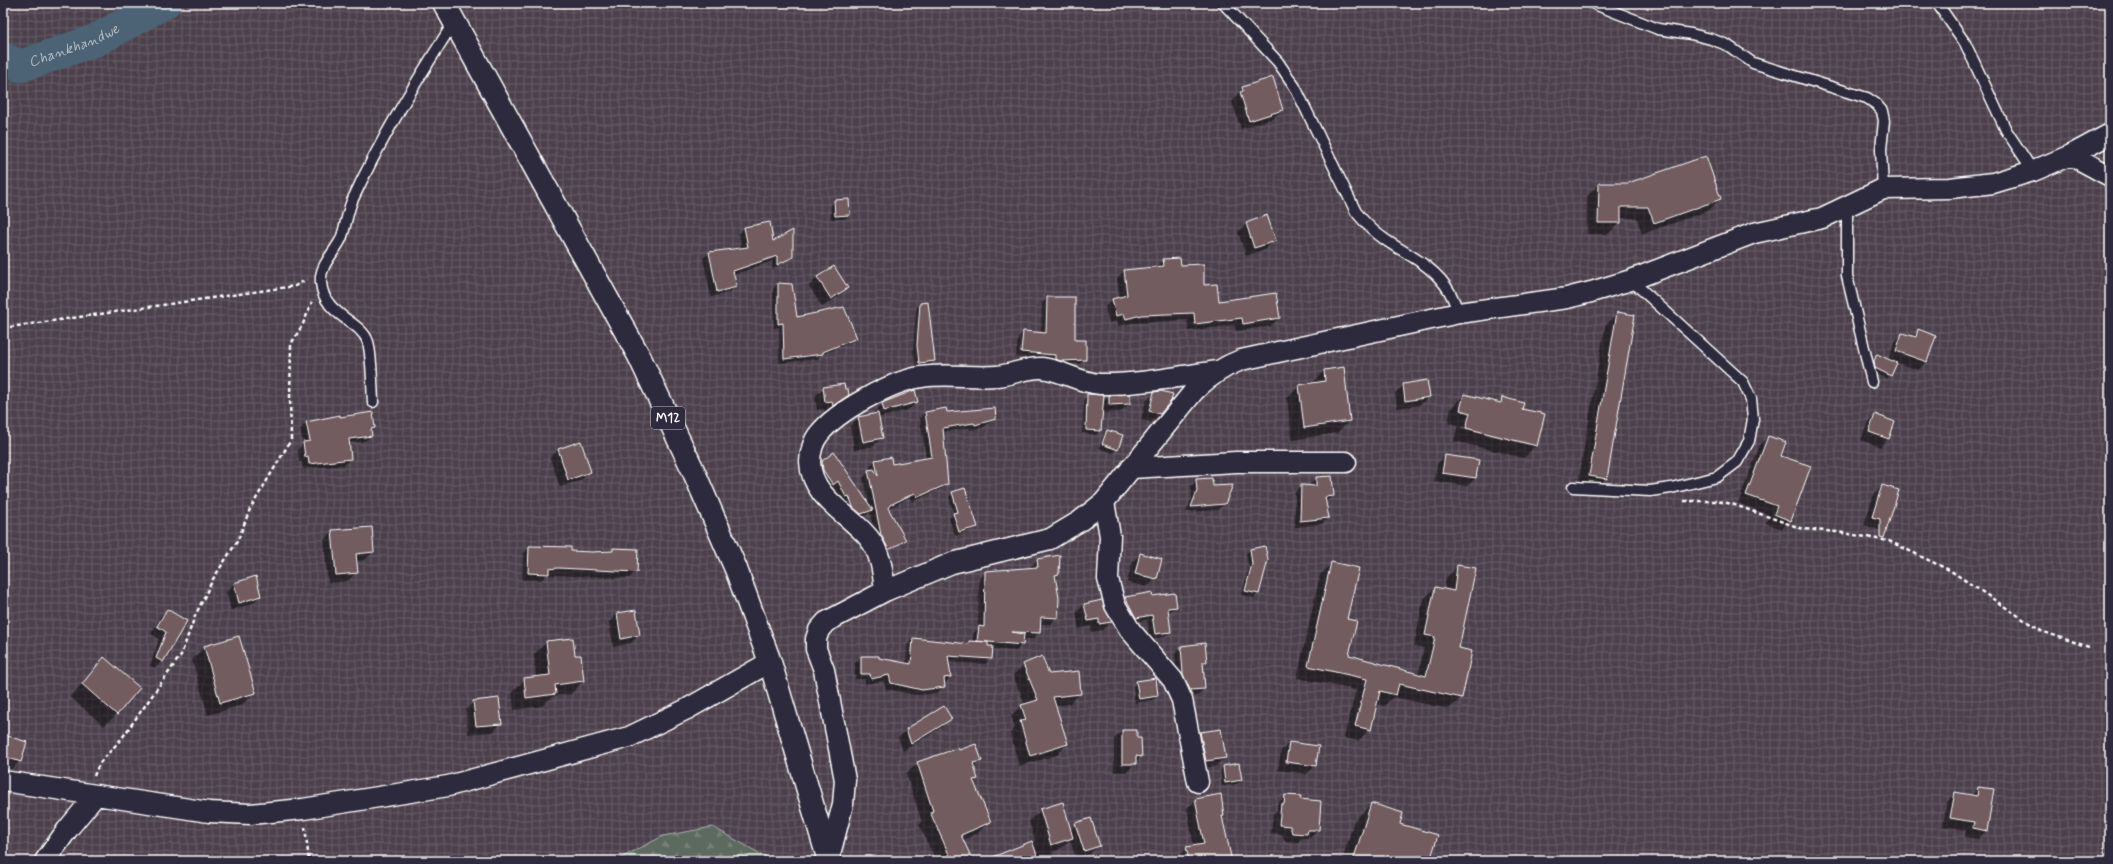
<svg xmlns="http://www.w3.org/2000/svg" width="2113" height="864" viewBox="0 0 2113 864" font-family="Mynerve,sans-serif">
<defs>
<pattern id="industrial-grid" width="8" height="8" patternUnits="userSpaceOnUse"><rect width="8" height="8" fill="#4c404c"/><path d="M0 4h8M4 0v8" fill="none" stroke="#675d67"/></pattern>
<pattern id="forest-firs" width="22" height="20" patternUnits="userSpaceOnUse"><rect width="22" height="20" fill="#5b6a60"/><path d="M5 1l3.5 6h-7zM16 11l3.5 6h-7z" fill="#748078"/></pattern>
</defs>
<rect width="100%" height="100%" fill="#3c3444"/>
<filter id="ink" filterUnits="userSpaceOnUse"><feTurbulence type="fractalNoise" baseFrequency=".025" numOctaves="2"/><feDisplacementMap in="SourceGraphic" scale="8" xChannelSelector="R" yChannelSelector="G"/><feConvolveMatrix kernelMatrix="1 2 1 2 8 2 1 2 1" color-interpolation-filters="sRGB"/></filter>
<g filter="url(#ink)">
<path fill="url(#industrial-grid)" d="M3 3H2110V861H3Z"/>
<path fill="url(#forest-firs)" stroke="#adb4b0" d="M713 827 773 861H615L663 836Z"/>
<path fill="#0007" fill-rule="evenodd" d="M1242 88 1282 109 1274 118 1241 129 1232 102Z
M1599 184 1720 199 1708 211 1642 234 1637 218H1620V223L1608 234H1587V196Z
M835 201 849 215 845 219H831V205Z
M1246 224 1274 240 1266 249 1246 256 1238 232Z
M744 228 772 243 792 256 772 270V261L733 275 736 286 730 292 711 297 703 258 709 253 741 248 739 234Z
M1164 260 1180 266 1218 303 1279 318 1271 326 1236 331 1234 325 1188 331 1187 320 1132 323 1118 326 1117 321 1109 323 1105 307 1113 299 1120 298 1117 278 1124 271 1156 268Z
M834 267 847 288 839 296 822 307 809 286 817 278Z
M778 284 791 285 796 318 856 338 851 342 821 355 817 359 779 363V327L774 328 773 289Z
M1047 298H1074V341L1085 359 1080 364 1055 365 1050 360 1016 357 1018 338 1023 332 1041 334 1042 303Z
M920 304 934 361 930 365 916 367 913 350 916 308Z
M1617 314 1606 479 1593 491 1577 489 1605 326Z
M1919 331 1927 361 1918 370 1897 363 1887 379 1872 372 1870 365 1877 355 1888 360 1894 342 1903 334 1912 337Z
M1324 371 1349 421 1337 433 1292 440 1287 398 1300 386 1311 384Z
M1404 385 1429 396 1420 405 1397 408 1395 393Z
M824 388 844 390 848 395 825 413 824 409 817 410 815 396Z
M1155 393 1160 414 1151 422 1141 420 1146 401Z
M1088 395 1103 403 1109 396H1129V404L1121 412 1102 413 1100 431 1096 435 1082 433 1084 399Z
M1464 395 1498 403 1503 399 1521 410 1536 445 1524 458 1454 441 1458 425 1448 423 1451 408ZM1462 426 1529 443V445L1461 428Z
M917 402 908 410 878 418 882 437 874 446 854 450 850 426 858 418 875 415 874 412 883 404Z
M925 412 995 419 982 428 970 430 969 428 942 432 947 483 941 489 912 502 910 497 888 509 905 540 883 555 876 541 870 512 867 515 855 520 840 502 833 486 827 490 816 467 822 461 869 505 863 477 870 471V467L875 461 890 458 891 465 926 459 920 418Z
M1875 415 1888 438 1880 447 1861 440 1867 424Z
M339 418 374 428 370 431 371 435 365 441 349 443 350 459 344 465 303 469 302 462H299L298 449 303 444 300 429 306 423Z
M1107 431 1117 449 1113 453 1099 448 1104 435Z
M1768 437 1780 456 1790 520 1782 529 1766 523 1769 515 1738 503 1760 445Z
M558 450 589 472 581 480 560 487 550 458Z
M1445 456 1476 478 1467 486 1434 481 1437 464Z
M1316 478 1333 496 1325 502 1328 518 1322 524 1295 527V492L1301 486 1310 487V484Z
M1197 480 1212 488 1224 504 1218 510 1186 512 1192 498 1191 486Z
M1882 486 1888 521 1879 530 1864 525 1874 494Z
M953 493 976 526 972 530 955 536 949 518 954 514 949 497Z
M333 531 373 552 365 560 356 561V572L348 581 328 583 324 540Z
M530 547 592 553 611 552 614 549 636 571 629 578 551 575H546L541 580H522L523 554Z
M1250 550 1267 560 1258 594 1254 598 1241 595 1249 568 1246 554Z
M1140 554 1156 578 1147 587 1127 582 1132 563Z
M1037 560 1058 573 1054 577 1057 617 1051 624H1040L1039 633 1033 639H1023L1022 644 1016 651 992 649 991 658 985 664 948 662 950 677 938 693 916 695 886 689 883 681 865 684V679H855V663L861 657 906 664 907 645 913 639 967 645 972 642 973 634 978 629 979 579 986 572 1031 569V566Z
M1332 563 1346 620 1348 656 1418 675 1424 648 1414 646 1423 600 1435 588 1444 590 1446 578 1458 566V648L1470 651 1461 698 1449 709 1393 697 1384 706 1376 704 1370 729 1358 741 1344 738 1356 690 1297 678 1320 575Z
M234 584 260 596 252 604 231 610 226 592Z
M1152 593 1151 598 1176 607 1168 613 1170 631 1164 637 1149 639 1147 620 1130 623 1120 604 1125 598Z
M1085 604 1111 622 1102 630 1091 632V626L1079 629 1076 613Z
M167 610 186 621 162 661 155 668 150 666 159 639 151 634 160 617Z
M617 614 639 635 631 643 613 647 609 622Z
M547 642 574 656 583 681 571 694 553 696 542 706 514 710 512 692 525 679 536 678 534 654Z
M204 647 254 693 242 705 208 715 192 660Z
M1181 647 1206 661 1202 666 1204 689 1197 696 1184 697 1177 681 1175 654Z
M105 659 117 714 104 726 70 697Z
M1024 665 1049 675 1080 694 1069 704 1055 706 1067 744 1057 755 1019 766 1010 733 1015 728 1011 716 1021 706 1025 705 1013 675Z
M1137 682 1157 696 1153 700 1135 703 1133 686Z
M474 702 501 723 493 732 468 734 466 710Z
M950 719 942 727 903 751 898 738 907 730Z
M1122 731 1141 756 1127 772H1114V739Z
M1201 733 1225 757 1216 766 1198 769 1192 742Z
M9 737 20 761 12 769 3 767V742Z
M1289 743 1315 766 1307 774 1278 770 1281 751Z
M981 760 973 768 977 778 973 783 990 821 978 833 963 840 972 861H936L919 825 922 822 906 774 918 763Z
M1223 767 1241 780 1237 784 1222 786 1220 771Z
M1979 788 1986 831 1978 839 1965 837 1966 830 1943 826 1947 802 1955 793 1971 796Z
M1286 796 1299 800 1320 802 1318 830 1310 838H1302L1298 842 1284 841 1282 834 1271 833 1273 814 1277 810V804Z
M1196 800 1223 815 1222 817 1231 861H1180L1179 857 1187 848 1194 847 1187 808Z
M1371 804 1398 824 1431 854 1452 861H1342L1354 821Z
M1041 810 1070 830 1076 824 1099 845 1090 854 1076 858 1070 840 1060 849 1052 852 1056 861H983L1035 841 1029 821Z"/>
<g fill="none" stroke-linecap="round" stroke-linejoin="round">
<path stroke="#4b6474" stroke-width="33" id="s1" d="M3 59 21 66 96 40 164 3"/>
</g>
<path fill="#725c60" stroke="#fff" d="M1273 77 1283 110 1249 121 1240 92 1243 91 1242 87Z
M1706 156 1721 199 1654 223 1648 207H1621V223H1598L1599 183H1628Z
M849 199 850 215 835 216 834 200Z
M1267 215 1276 241 1254 248 1246 223Z
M770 222 773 241 793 230V257L777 265V256L733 271 737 287 717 292 709 252 748 247 744 227Z
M1180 258 1181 265 1204 264V285L1217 284 1219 301 1276 293 1280 318 1243 324 1242 318 1195 324 1194 313 1141 315 1126 319 1124 314 1116 316 1112 299 1127 295 1124 270 1164 266 1163 259Z
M834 266 848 288 831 299 817 277Z
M778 283 792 284 797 317 844 307 857 338 823 352V354L784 359 783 323 778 324Z
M1047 297H1075V340H1086V360L1061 361 1055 359V355L1021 352 1023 331 1046 333Z
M928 302 935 361 919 363 917 345 920 303Z
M1617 312 1635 315 1607 479 1589 476Z
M1918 329 1936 336 1927 362 1896 351 1902 333 1916 337Z
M1877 354 1897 363 1891 376 1875 368 1874 361Z
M1344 367 1350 421 1304 428 1299 385 1325 381 1324 370Z
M1427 380 1430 397 1405 401 1403 384Z
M844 384 845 389H848L849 395 833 406 832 401 825 402 823 387Z
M915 390 918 402 884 411 882 403Z
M1161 391 1173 394 1171 401 1160 414 1149 411 1154 392Z
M1087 394 1104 395 1101 431 1086 430Z
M1130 394V404L1109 405V395Z
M1464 394 1501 403 1502 397 1524 403 1522 409 1545 414 1537 446 1466 428 1470 413 1460 410Z
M946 408 947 412 995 408 996 419 975 425 974 423 943 428 948 484 918 497 915 493 890 505 888 508 906 540 889 550 881 535 868 470 874 469 878 476 875 460 891 457 892 464 932 457 925 412Z
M373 412 375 428 371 429 372 436 349 439 351 459 309 464 308 456 305 457 303 442 310 441 306 422 340 415V417Z
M878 413 883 438 863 442 858 417Z
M1875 414 1895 422 1889 439 1869 432Z
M1107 430 1123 435 1118 450 1102 444Z
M1768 436 1786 442 1781 456 1811 466 1791 521 1774 514 1777 506 1746 495Z
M581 441 591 472 568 480 558 449Z
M834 452 873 510 861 514 853 507 849 496 846 497 838 481 833 485 823 470 822 461Z
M1445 455 1479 460 1476 478 1442 473Z
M1332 476 1334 496 1325 497 1329 518 1300 521 1301 485 1316 486V477Z
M1212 478 1213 486 1233 485 1225 504 1191 507 1197 491 1196 479Z
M1882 485 1899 490 1884 538 1880 537V519L1872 517Z
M965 488 978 527 959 532 953 513 958 512 952 492Z
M372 527 374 552 356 554 358 573 336 575 332 530Z
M529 546 571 547V551L592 552 613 551V548L638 549 637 572 558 568 549 569V574L528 573Z
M1265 546 1268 560 1259 594 1245 591 1252 564 1250 549Z
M1140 553 1162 559 1157 579 1135 574Z
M1060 555 1059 574 1055 575 1059 598 1058 618 1041 617 1040 633 1012 632 1024 634 1023 645 977 641 979 626 984 627 985 571 1038 567 1037 559Z
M1331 562 1359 568 1347 619 1357 621 1349 655 1426 676 1435 637 1425 635 1435 587 1454 591 1457 565 1476 568 1459 648 1472 651 1462 698 1399 684 1396 695 1380 691 1371 730 1355 726 1367 679 1308 666Z
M256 576 261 596 239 603 234 583Z
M1153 592 1152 596 1175 593 1177 607 1168 608 1171 632 1155 634 1152 615 1136 618 1125 597Z
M1102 600 1112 622 1099 624V619L1088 621 1084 604Z
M167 609 187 621 163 662 156 658 166 632 157 626Z
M636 610 640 635 621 639 617 613Z
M239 636 256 693 220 703 204 646Z
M573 638 575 655H581L584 681 555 685 556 694 526 698 524 678 550 675 546 641Z
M913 638 969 644V641L988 642V646H993L992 659 948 656 951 677 944 678 945 687 922 690 891 683 889 675 871 679 870 674H861V656H879V658L911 664Z
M1205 643 1207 662H1203L1205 689 1190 690 1183 674 1181 646Z
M1042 656 1049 674 1079 671 1081 694 1053 697 1068 744 1030 756 1020 721 1026 720 1021 705 1038 700 1023 664Z
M104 657 140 688 117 715 82 684Z
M1156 678 1158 696 1139 699 1136 681Z
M499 698 502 724 476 726 473 701Z
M944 706 952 719 911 744 906 729Z
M1221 729 1226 758 1206 761 1200 732Z
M1122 730H1137V738H1141L1142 757 1136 756V764H1122Z
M8 736 27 742 21 762 3 756Z
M1289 742 1319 746 1316 766 1286 762Z
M976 744 982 761 973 763 978 779 973 780 991 822 961 835 973 861H952L930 812 933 811 917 762 958 748 959 750Z
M1239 763 1242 780 1225 783 1223 766Z
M1978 787 1994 789 1987 831 1973 828 1974 822 1950 818 1955 792 1977 796Z
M1221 794 1224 816H1222L1232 861H1189L1186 847 1204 844 1195 799Z
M1285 795 1301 796 1300 799 1321 801 1319 830H1308L1307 834 1292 833 1290 826 1279 825 1281 804H1284Z
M1063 802 1073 838 1051 845 1040 809Z
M1371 803 1403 813 1400 824 1438 835 1430 861H1353Z
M1091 818 1100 846 1084 851 1075 823Z
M1032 841 1037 855 1031 858 1032 861H983Z"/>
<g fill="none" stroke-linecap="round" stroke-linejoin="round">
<g stroke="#fff" stroke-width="13">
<path id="lane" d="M1223 3 1278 62 1295 87 1356 212C1365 223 1375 233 1387 241 1410 256 1435 267 1449 291 1453 298 1456 306 1459 313
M1592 3 1658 29 1691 34 1711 39 1727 45 1753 63 1867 98 1876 104 1882 111 1884 121 1881 149 1883 189
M1937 3 1965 43 2006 130 2033 171
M1847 206V276L1872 382
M373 402C372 386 372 357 368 342 361 320 323 316 321 282 319 266 335 252 341 239 346 226 347 213 352 201 381 138 417 80 454 22
M1573 487 1650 491 1671 488 1717 477 1737 462 1749 441 1753 419 1751 399 1743 382 1631 280"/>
</g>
<g stroke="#fff" stroke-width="23">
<path id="street" d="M2071 155 2110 176
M1131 468 1236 462H1346
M1104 502 1110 536 1108 579 1115 605 1130 630 1173 680 1182 700 1198 782
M885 591C883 573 881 552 868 537 849 514 811 497 810 462 810 453 813 441 819 434 837 411 892 381 921 377 946 373 972 378 997 376 1012 375 1027 367 1042 368 1062 370 1079 383 1100 384 1136 385 1181 376 1218 371
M3 781 209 812 250 814 303 809 448 786 629 737 687 709 770 662
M829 858 843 804 845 780 824 670 816 649V639L819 630 826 622 885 591 952 563 1050 539 1080 521 1104 502 1194 391C1208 377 1222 367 1241 360L1459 313 1567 298 1591 292 1631 280 1754 233 1822 218 1883 189 1950 188 1993 183 2033 171 2071 155 2110 134
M45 861 67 830 96 795"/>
</g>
<g stroke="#fff" stroke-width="25">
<path id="highway" d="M444 3 639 356 693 470 736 569 770 662 829 861"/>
</g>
<path stroke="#fff" stroke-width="2.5" stroke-dasharray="4 3" stroke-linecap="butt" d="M3 328 295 286 307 279
M1684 501H1716L1732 504 1803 529 1837 532 1889 541 1951 571 2041 631 2089 647
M94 776 99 764 122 738 181 655 195 616 213 579 238 540 250 509 291 440 290 398 291 344 303 324 312 302
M305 827 309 861"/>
<use href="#lane" stroke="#2f2a3d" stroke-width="10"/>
<use href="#street" stroke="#2f2a3d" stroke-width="20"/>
<use href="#highway" stroke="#2f2a3d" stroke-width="22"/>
</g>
</g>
<g text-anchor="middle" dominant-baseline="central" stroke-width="4" stroke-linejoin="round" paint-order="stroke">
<rect fill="#2f2a3d" stroke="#c1bfc5" stroke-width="1" x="651" y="407" width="34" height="22" rx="3"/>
<g font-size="13" font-weight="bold" fill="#fff">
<text x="668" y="418">M12</text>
</g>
<g font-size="15" font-style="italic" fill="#aeb9c0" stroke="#2f2a3d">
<text stroke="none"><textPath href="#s1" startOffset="76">Chankhandwe</textPath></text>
</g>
</g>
<rect width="2113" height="864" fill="none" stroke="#2f2a3d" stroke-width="16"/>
<rect x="8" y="8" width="2097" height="848" fill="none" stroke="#fff" stroke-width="1.5" filter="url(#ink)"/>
</svg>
